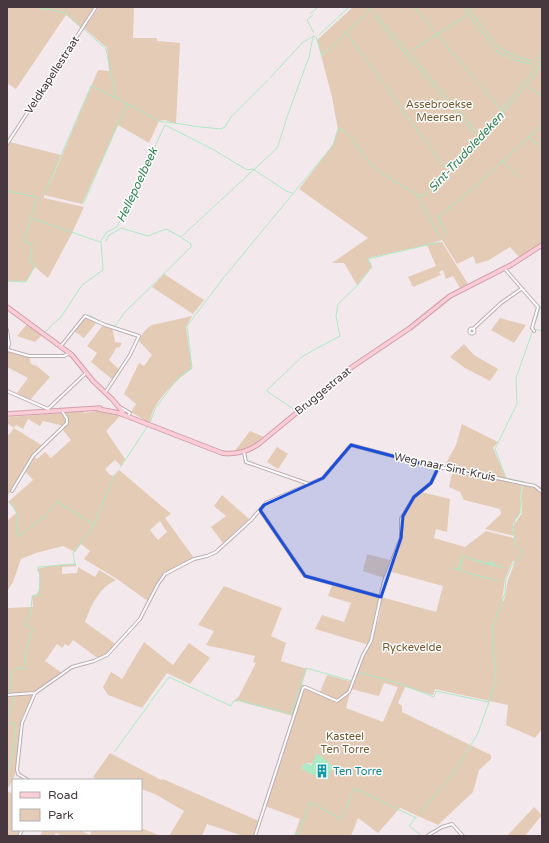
<svg xmlns="http://www.w3.org/2000/svg" width="549" height="843" viewBox="0 0 549 843" font-family="'Varela Round',sans-serif">
<rect width="100%" height="100%" fill="#f3e9ec"/>
<path fill="#e4cbb6" fill-rule="evenodd" d="M7 7H95L81 28 66 15 16 89 7 83Z
M99 7H134L133 38H157V41L180 43 176 124 165 120 159 121 149 143 118 125 82 204 44 195V198L84 207 72 233 48 278 35 267 26 281H7V146L10 142 61 155 49 186 98 70 109 71 107 48 84 28Z
M353 7H542V243L519 257 510 247 489 260 476 264 473 256 457 264 442 240 430 244 442 242 468 284 460 288 453 276 446 279 443 270 439 272 441 275 413 287 408 277 436 266 427 245 368 258 372 266 357 285 344 263H332L368 238 299 189 333 145 338 130 332 97 317 40Z
M164 274 204 300 193 314 152 287Z
M192 316 186 327 192 369C178 378 160 396 153 411 151 415 151 419 149 423L131 412 136 404 124 394 139 363 144 366 152 355 139 341C142 334 145 329 152 325Z
M86 317 97 322 84 338 74 331Z
M500 318 526 325 514 343 491 330Z
M27 324 42 335 35 342 17 336Z
M103 325 112 327 115 342 122 343 119 348 117 347 109 360 120 370 113 380 91 362 97 353 87 346Z
M464 344 474 355 498 369 490 381 465 368 450 357Z
M8 351 29 357 31 364 37 366 50 377 30 400 17 393 28 378 7 367Z
M83 411 84 413 99 411 120 416 106 431 125 459 121 466 115 460 105 469 110 475 114 476 119 470 171 514 165 518 194 558C161 572 165 572 149 602L117 579 84 559 90 551 81 544 75 552 63 546 36 553 21 559 13 582 8 590 7 588V521L16 513 14 508 8 502 33 480 25 471 33 456 37 459 45 452 51 458 71 440 62 429 68 422 63 413ZM160 521 167 532 158 540 150 530Z
M61 413 67 421 64 426 43 421 40 426 28 419 23 429 16 425 14 428 43 446C28 460 19 479 7 497V434L9 435 14 428 8 424 7 420 9 417Z
M462 424 498 442 493 448 507 480 522 485 520 495V513L513 524 514 536 485 529 501 514 500 509 464 500 460 492 449 487 453 469 445 467V465L456 445Z
M250 431 264 437 250 448 234 452Z
M277 447 288 454 278 469 267 462Z
M528 483 542 487V729L535 738 506 725 508 705 435 689 433 695 405 687 398 703 402 706V712L491 755V759L479 770 473 792 438 825 400 808 378 833 358 818 351 836H294L300 819 265 806 293 716 238 701 233 702 239 696 256 663 253 662 255 656 206 645 214 631 198 625 224 586 282 608 271 636 286 643 281 661 307 669 302 684 304 685 302 689 304 688 338 701 320 692 327 675 352 682C361 661 383 623 381 597L436 612 443 586 388 571 401 540 402 519 413 500 421 492 450 499 447 532 436 529 434 538 465 547 486 531 514 538V525L522 513 521 496 524 484ZM513 561 515 562 508 580 504 601 502 600 505 579ZM384 683 398 687 383 722 346 708 351 689 379 696ZM308 763 333 768 322 779 301 768 303 765Z
M222 495 249 519 223 543 211 527 226 516 214 506Z
M367 554 390 560 384 578 363 571Z
M76 564V566L62 567V574L77 573 78 567 95 577 99 570 116 580C98 589 92 604 85 622L117 645 108 654 99 659 73 640 69 646 65 644 62 648 57 644 45 661 62 673 37 691 7 694V608L33 607 32 596 37 594C41 587 41 576 37 569L54 565Z
M332 585 380 599 369 645 315 629 322 615 344 622 351 603 328 596Z
M144 642 173 665 189 643 210 658 190 684 167 673 142 708 108 695 103 687 111 672 122 679Z
M32 694C33 703 22 712 21 722 18 745 22 770 7 789V695Z
M110 753 161 780 163 779 259 821 254 836H243L207 824 202 836H169L184 811 155 794 141 789V780H98L93 777Z
M7 791 13 794V830H20L17 836H7Z
M534 807 542 815 525 836H507Z
M141 828 161 836H63L56 833 54 836H40L43 830H79L90 835 92 830H141Z"/>
<path fill="#abeac5" d="M462 556 488 563 492 561 495 565 507 568C495 568 477 561 463 557L460 570 503 582 484 578 448 567 458 569Z
M317 753 333 766 327 780 309 773 301 768 305 763 312 765Z"/>
<g fill="none" stroke-linecap="round" stroke-linejoin="round">
<path stroke="#abeac5" stroke-width="1" d="M36 7 66 13 82 27
M414 7 501 110 530 76 535 66
M463 7 496 51 514 60 531 64
M468 7 498 47 517 57 533 61
M311 13 318 7
M375 13 476 131
M313 15 307 20 314 33
M374 17 475 135
M84 29 106 49 116 98 161 122C166 121 192 126 200 127
M346 32 445 168 474 142 501 110
M319 35 349 7
M313 36 316 37 322 55
M413 50 469 14
M323 55 373 7
M537 63 542 52
M270 78 302 43 312 37
M529 88 542 95
M201 127 221 129 225 127 231 117 268 80
M529 137 542 148
M503 161 519 178
M7 191 37 197 31 217
M44 195 91 86 116 98
M418 196 420 201
M421 203 440 237
M83 204 127 104
M447 235 438 217 471 190 542 125
M106 241 108 236 121 228 148 236 166 229 181 237 275 150 278 146 288 114 309 57 313 37
M225 276 320 161 333 145 338 129C352 131 359 151 369 162 382 176 402 185 418 195H425L476 144 536 75 542 61
M7 281 26 282 35 266V264L30 263 32 244 23 241 31 218 100 242 107 232 117 227 165 125 214 150 247 170 253 169 286 191 292 193
M89 315 103 323 115 326 125 312 191 247V244L182 238
M534 326 542 303
M534 329 542 331
M45 332 61 317 82 285 103 270 101 242
M295 410 268 392 267 390 303 356 340 336 336 316 338 304 357 286 372 267 367 259 440 242
M150 423 155 409 171 387 181 375 192 368 187 326 224 277
M120 468 147 427
M524 482 506 478 495 449 517 404 516 378 533 330
M10 502 17 513 18 537 43 518 58 502 94 525
M358 672 401 684 434 697 436 691 488 702
M10 693 12 672 17 668 24 669 26 650 33 629 25 625 29 616 32 614 31 611 32 596 39 595 40 574 38 567 75 564 73 553 93 527 115 474
M151 701 169 677 231 706 233 702 238 700 291 714 306 668 352 681 356 671
M7 719 15 696H10
M7 722 16 724 13 753 7 775
M115 751 150 703
M346 809 354 788 416 818
M420 813 458 767 478 733 496 682 492 629 505 593 506 579 511 567 523 553 516 544 513 530 515 520 521 512 520 496 523 485
M416 817 409 826 422 836
M295 836 296 833 299 834 310 802 341 819 345 811"/>
<g stroke="#beadb3" stroke-width="4">
<path id="minor" d="M7 144 96 7
M505 269 538 307 532 328 534 331
M469.5 331a2.5 2.5 0 1 1 5 0a2.5 2.5 0 1 1-5 0Z
M473 329 501 303 521 289
M7 330 9 344 7 351
M61 346 85 316 105 325 139 336 130 355 105 393
M8 350 29 356H64L70 353
M7 391 48 409 86 373
M120 407 130 413 128 416
M244 452 246 462 249 463 309 484
M12 491 33 456 67 423V419L62 411
M260 510 305 576 381 597
M7 695 35 693 72 667 94 661 107 655 140 619 158 584 165 574 194 559 207 556 216 552 251 520 266 503 323 478 351 445 438 468H449L525 484 535 486 542 492
M28 780 18 774 17 769 22 723 35 693
M19 836 22 830
M255 836 303 688 305 687 337 701 349 692 363 655 371 641 384 581 401 538V519L414 497 431 483 438 468
M427 836 442 827 452 824 463 836"/>
</g>
<g stroke="#d29fac" stroke-width="5.5">
<path id="secondary" d="M7 307 72 355 93 381 112 399 123 412
M98 409 119 413 222 453C236 455 248 452 260 443L352 367 410 328 450 296 511 265 542 245
M7 414 100 408"/>
</g>
<use href="#minor" stroke="#fff" stroke-width="2"/>
<use href="#secondary" stroke="#facdd7" stroke-width="3.5"/>
</g>
<path fill="#1d4ed8" fill-opacity="0.2" stroke="#1d4ed8" stroke-width="3" stroke-linejoin="round" d="M351 445 438 468 431 483 414 497 403 516 401 538 381 597 305 576 260 510 264 505 323 478Z"/>
<defs>
<g id="building-bare" transform="scale(1.08)"><path d="M-4-6H4V6H1V3H-1V6H-4ZM-2.5-4.3h1.7v1.8h-1.7ZM.8-4.3h1.7v1.8H.8ZM-2.5-1h1.7V.8h-1.7ZM.8-1h1.7V.8H.8Z" fill="#0f9aa8" stroke="#fff" stroke-width="2.5" paint-order="stroke"/></g>
</defs>
<g fill-rule="evenodd">
<use href="#building-bare" x="322" y="771"/>
</g>
<g text-anchor="middle" dominant-baseline="central" stroke-width="3" stroke-linejoin="round" paint-order="stroke">
<g font-size="11" fill="#46383e" stroke="#fff">
<text transform="translate(52 75) rotate(-57)">Veldkapellestraat</text>
<text transform="translate(323 391) rotate(-39)">Bruggestraat</text>
<text transform="translate(445 467) rotate(12)">Weg naar Sint-Kruis</text>
</g>
<g font-size="11" fill="#735a30" stroke="#fff">
<text x="439" y="104">Assebroekse<tspan x="439" dy="13">Meersen</tspan></text>
<text x="412" y="647">Ryckevelde</text>
<text x="345" y="736">Kasteel<tspan x="345" dy="13">Ten Torre</tspan></text>
</g>
<g font-size="11" fill="#0d838f" stroke="#fff" text-anchor="start">
<text x="333" y="771">Ten Torre</text>
</g>
<g font-size="12" font-style="italic" fill="#308353" stroke="#fff">
<text transform="translate(466 152) rotate(-47)">Sint-Trudoledeken</text>
<text transform="translate(137 185) rotate(-65)">Hellepoelbeek</text>
</g>
</g>
<rect width="549" height="843" fill="none" stroke="#46383e" stroke-width="16"/>
<rect x="12" y="779" width="130" height="52" fill="#ffffff" stroke="#b5afb2"/>
<rect x="20" y="792" width="20" height="6" fill="#facdd7" stroke="#b5afb2"/>
<text x="48" y="799" font-size="12" fill="#46383e">Road</text>
<rect x="20" y="809" width="20" height="12" fill="#e4cbb6" stroke="#b5afb2"/>
<text x="48" y="819" font-size="12" fill="#46383e">Park</text>
</svg>
